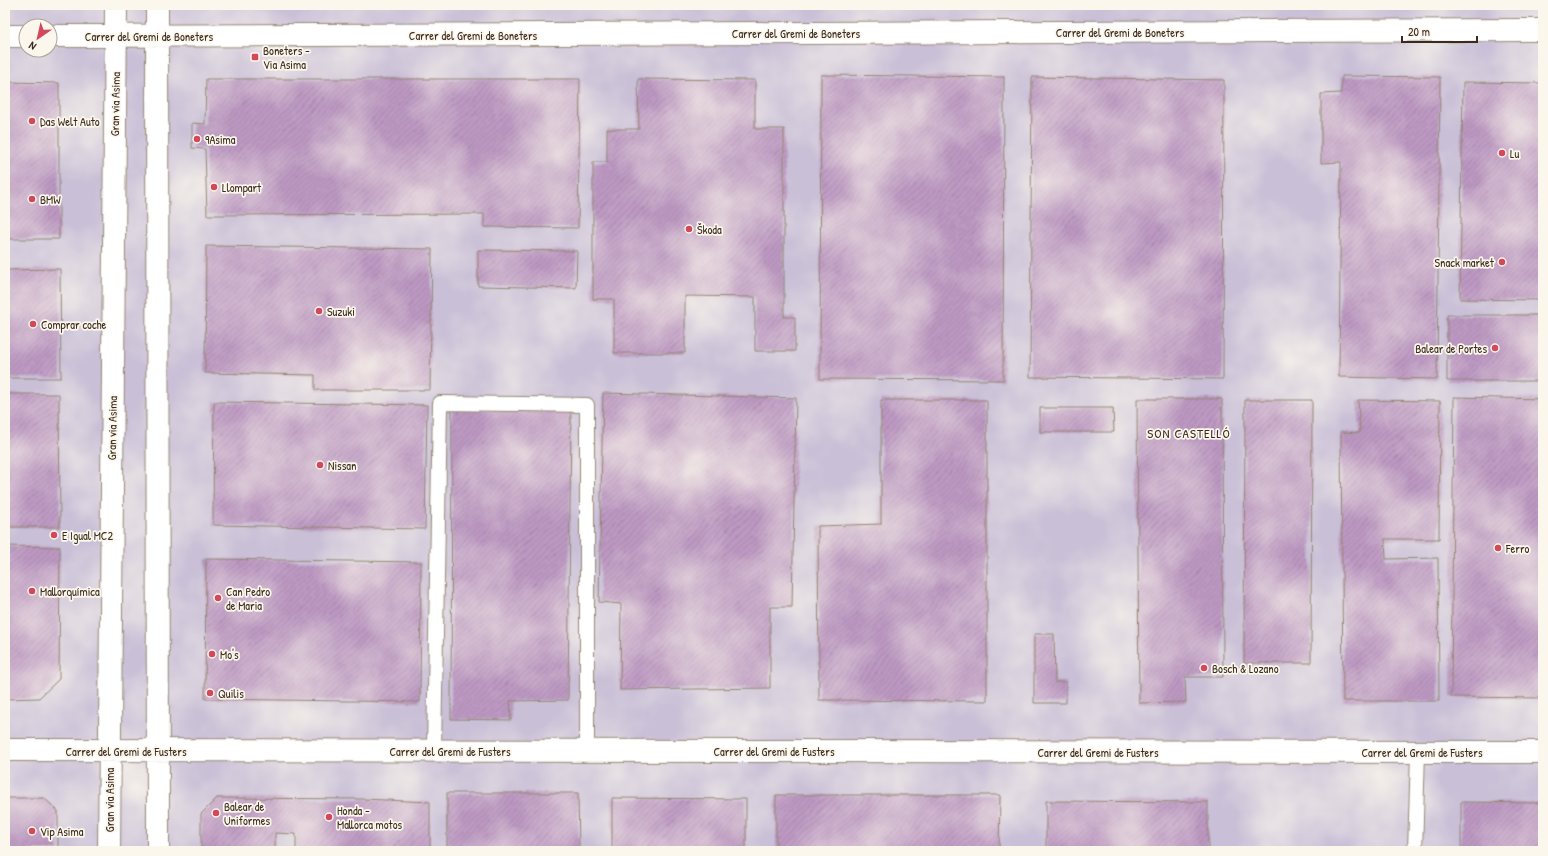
<svg xmlns="http://www.w3.org/2000/svg" width="1548" height="856" viewBox="0 0 1548 856" font-family="'Patrick Hand',sans-serif">
<defs>
<pattern id="building-hatch" width="6" height="6" patternUnits="userSpaceOnUse"><rect width="6" height="6" fill="#bd99c3"/><path d="M-1 1l2-2M0 6l6-6M5 7l2-2" fill="none" stroke="#9b7d9e"/></pattern>
</defs>
<rect width="100%" height="100%" fill="#fbf7ec"/>
<filter id="ink" filterUnits="userSpaceOnUse"><feTurbulence type="fractalNoise" baseFrequency=".025" numOctaves="2"/><feDisplacementMap in="SourceGraphic" scale="8" xChannelSelector="R" yChannelSelector="G"/><feConvolveMatrix kernelMatrix="1 2 1 2 8 2 1 2 1" color-interpolation-filters="sRGB"/></filter>
<filter id="wash" filterUnits="userSpaceOnUse"><feTurbulence type="fractalNoise" baseFrequency=".012" numOctaves="4" result="noise"/><feDisplacementMap in="SourceGraphic" scale="16" xChannelSelector="R" yChannelSelector="G"/><feGaussianBlur stdDeviation="0.9" result="paint"/><feColorMatrix in="noise" values="0 0 0 0 0 0 0 0 0 0 0 0 0 0 0 0 0 1.4 0 .05"/><feComposite in="paint" operator="in"/></filter>
<g filter="url(#wash)">
<rect width="100%" height="100%" fill="#ede4c5"/>
<path fill="#c9bfd7" fill-rule="evenodd" d="M5 5H1543V851H5ZM26 26H50V50H26Z"/>
<g id="blocks">
<path fill="url(#building-hatch)" d="M821 75 1004 77 1003 380 820 379Z
M1342 76 1440 77 1437 379 1339 377 1341 162 1321 163V94L1341 93Z
M1032 77 1224 80 1223 379 1030 377Z
M206 79H580L578 228 484 227V214L207 215 205 149 192 148V123L205 124Z
M638 79 755 80V129H784V317H795V351H755V297L685 296V353H614V299H593V162H607V129H639Z
M5 82 59 83V239H5Z
M1463 82 1543 83V300L1460 299Z
M206 246 432 249 430 390H315V375L205 373Z
M478 250 577 251 576 288 478 286Z
M60 269 61 378H5V270Z
M1447 315H1543V381H1447Z
M603 393 796 398 792 607H770V688L620 690 621 604 599 602Z
M5 394H59L60 527H5Z
M1454 397 1543 399V698L1451 697Z
M1137 399H1222L1223 677H1185L1186 702 1139 703Z
M881 400H987V701L819 700 818 526 881 524Z
M1245 400H1312L1311 663H1244Z
M1358 400 1440 401 1439 539H1385L1386 559 1438 558 1439 701H1343L1341 432 1360 433Z
M214 402 427 405 425 529 213 525Z
M1040 408H1113L1114 432H1040Z
M452 409 571 411 568 700 510 701 511 720 451 719Z
M5 546 60 547 59 679 39 698 5 699Z
M206 559 421 562 420 702 205 699Z
M1034 634H1054L1055 682H1066V703H1034Z
M447 793H578L579 851H447Z
M776 795H1000L999 851H776Z
M5 798H44L58 811V851H5Z
M217 798 363 799 430 802V851H296V834L275 833V851H201V814Z
M612 798 746 799V851H612Z
M1046 801 1208 802V851H1046Z
M1461 802 1543 803V851H1461Z"/>
</g>
</g>
<g filter="url(#ink)">
<use href="#blocks" fill-opacity="0" stroke="#948772" stroke-width="1"/>
<g fill="none" stroke-linecap="round" stroke-linejoin="round">
<g stroke="#948772" stroke-width="16">
<path id="service" d="M434 751 440 403 587 405V751
M1415 851 1418 752"/>
</g>
<g stroke="#948772" stroke-width="24">
<path id="minor" d="M157 5 158 851
M5 36H26
M50 36 1543 30
M5 750 1543 752
M109 851 116 5"/>
</g>
<use href="#service" stroke="#fff" stroke-width="14"/>
<use href="#minor" stroke="#fff" stroke-width="22"/>
</g>
</g>
<g fill="#d1495b" stroke="#fbf7ec" stroke-width="1.5">
<rect x="251" y="53" width="8" height="8" rx="2"/>
<circle cx="32" cy="121" r="4"/>
<circle cx="197" cy="139" r="4"/>
<circle cx="1502" cy="153" r="4"/>
<circle cx="214" cy="187" r="4"/>
<circle cx="32" cy="199" r="4"/>
<circle cx="689" cy="229" r="4"/>
<circle cx="1502" cy="262" r="4"/>
<circle cx="319" cy="311" r="4"/>
<circle cx="33" cy="324" r="4"/>
<circle cx="1495" cy="348" r="4"/>
<circle cx="320" cy="465" r="4"/>
<circle cx="54" cy="535" r="4"/>
<circle cx="1498" cy="548" r="4"/>
<circle cx="32" cy="591" r="4"/>
<circle cx="218" cy="598" r="4"/>
<circle cx="212" cy="654" r="4"/>
<circle cx="1204" cy="668" r="4"/>
<circle cx="210" cy="693" r="4"/>
<circle cx="216" cy="813" r="4"/>
<circle cx="329" cy="817" r="4"/>
<circle cx="32" cy="831" r="4"/>
</g>
<g text-anchor="middle" dominant-baseline="central" stroke-width="3.5" stroke-linejoin="round" paint-order="stroke">
<g font-size="12" fill="#3b2a1e" stroke="#fbf7ec">
<text x="1120" y="32">Carrer del Gremi de Boneters</text>
<text x="796" y="33">Carrer del Gremi de Boneters</text>
<text x="473" y="35">Carrer del Gremi de Boneters</text>
<text x="149" y="36">Carrer del Gremi de Boneters</text>
<text transform="translate(115 104) rotate(-89)">Gran via Asima</text>
<text transform="translate(112 428) rotate(-89)">Gran via Asima</text>
<text x="126" y="751">Carrer del Gremi de Fusters</text>
<text x="450" y="751">Carrer del Gremi de Fusters</text>
<text x="774" y="751">Carrer del Gremi de Fusters</text>
<text x="1098" y="752">Carrer del Gremi de Fusters</text>
<text x="1422" y="752">Carrer del Gremi de Fusters</text>
<text transform="translate(109 800) rotate(-90)">Gran via Asima</text>
</g>
<g font-size="12" fill="#3b2a1e" stroke="#fbf7ec" text-anchor="start">
<text x="263" y="50">Boneters -<tspan x="263" dy="14">Via Asima</tspan></text>
<text x="40" y="121">Das Welt Auto</text>
<text x="205" y="139">9Asima</text>
<text x="1510" y="153">Lu</text>
<text x="222" y="187">Llompart</text>
<text x="40" y="199">BMW</text>
<text x="697" y="229">Škoda</text>
<text x="1494" y="262" text-anchor="end">Snack market</text>
<text x="327" y="311">Suzuki</text>
<text x="41" y="324">Comprar coche</text>
<text x="1487" y="348" text-anchor="end">Balear de Portes</text>
<text x="328" y="465">Nissan</text>
<text x="62" y="535">E Igual MC2</text>
<text x="1506" y="548">Ferro</text>
<text x="40" y="591">Mallorquímica</text>
<text x="226" y="591">Can Pedro<tspan x="226" dy="14">de Maria</tspan></text>
<text x="220" y="654">Mo's</text>
<text x="1212" y="668">Bosch &amp; Lozano</text>
<text x="218" y="693">Quilis</text>
<text x="224" y="806">Balear de<tspan x="224" dy="14">Uniformes</tspan></text>
<text x="337" y="810">Honda -<tspan x="337" dy="14">Mallorca motos</tspan></text>
<text x="40" y="831">Vip Asima</text>
</g>
<g font-size="13" letter-spacing="1" fill="#3b2a1e" stroke="#fbf7ec">
<text x="1189" y="433">SON CASTELLÓ</text>
</g>
</g>
<rect width="1548" height="856" fill="none" stroke="#fbf7ec" stroke-width="20"/>
<g transform="translate(38 38) rotate(214)"><circle r="19" fill="#fbf7ec" stroke="#aea59a"/>
<path d="M0-3L7 15L0 10L-7 15Z" fill="#d1495b"/>
<text y="-6" font-size="11" font-weight="bold" text-anchor="middle" fill="#3b2a1e">N</text>
</g>
<path d="M1402 36v6h75v-6" fill="none" stroke="#3b2a1e" stroke-width="2"/>
<text x="1408" y="36" font-size="12" fill="#3b2a1e" stroke="#fbf7ec" stroke-width="3" paint-order="stroke">20 m</text>
</svg>
